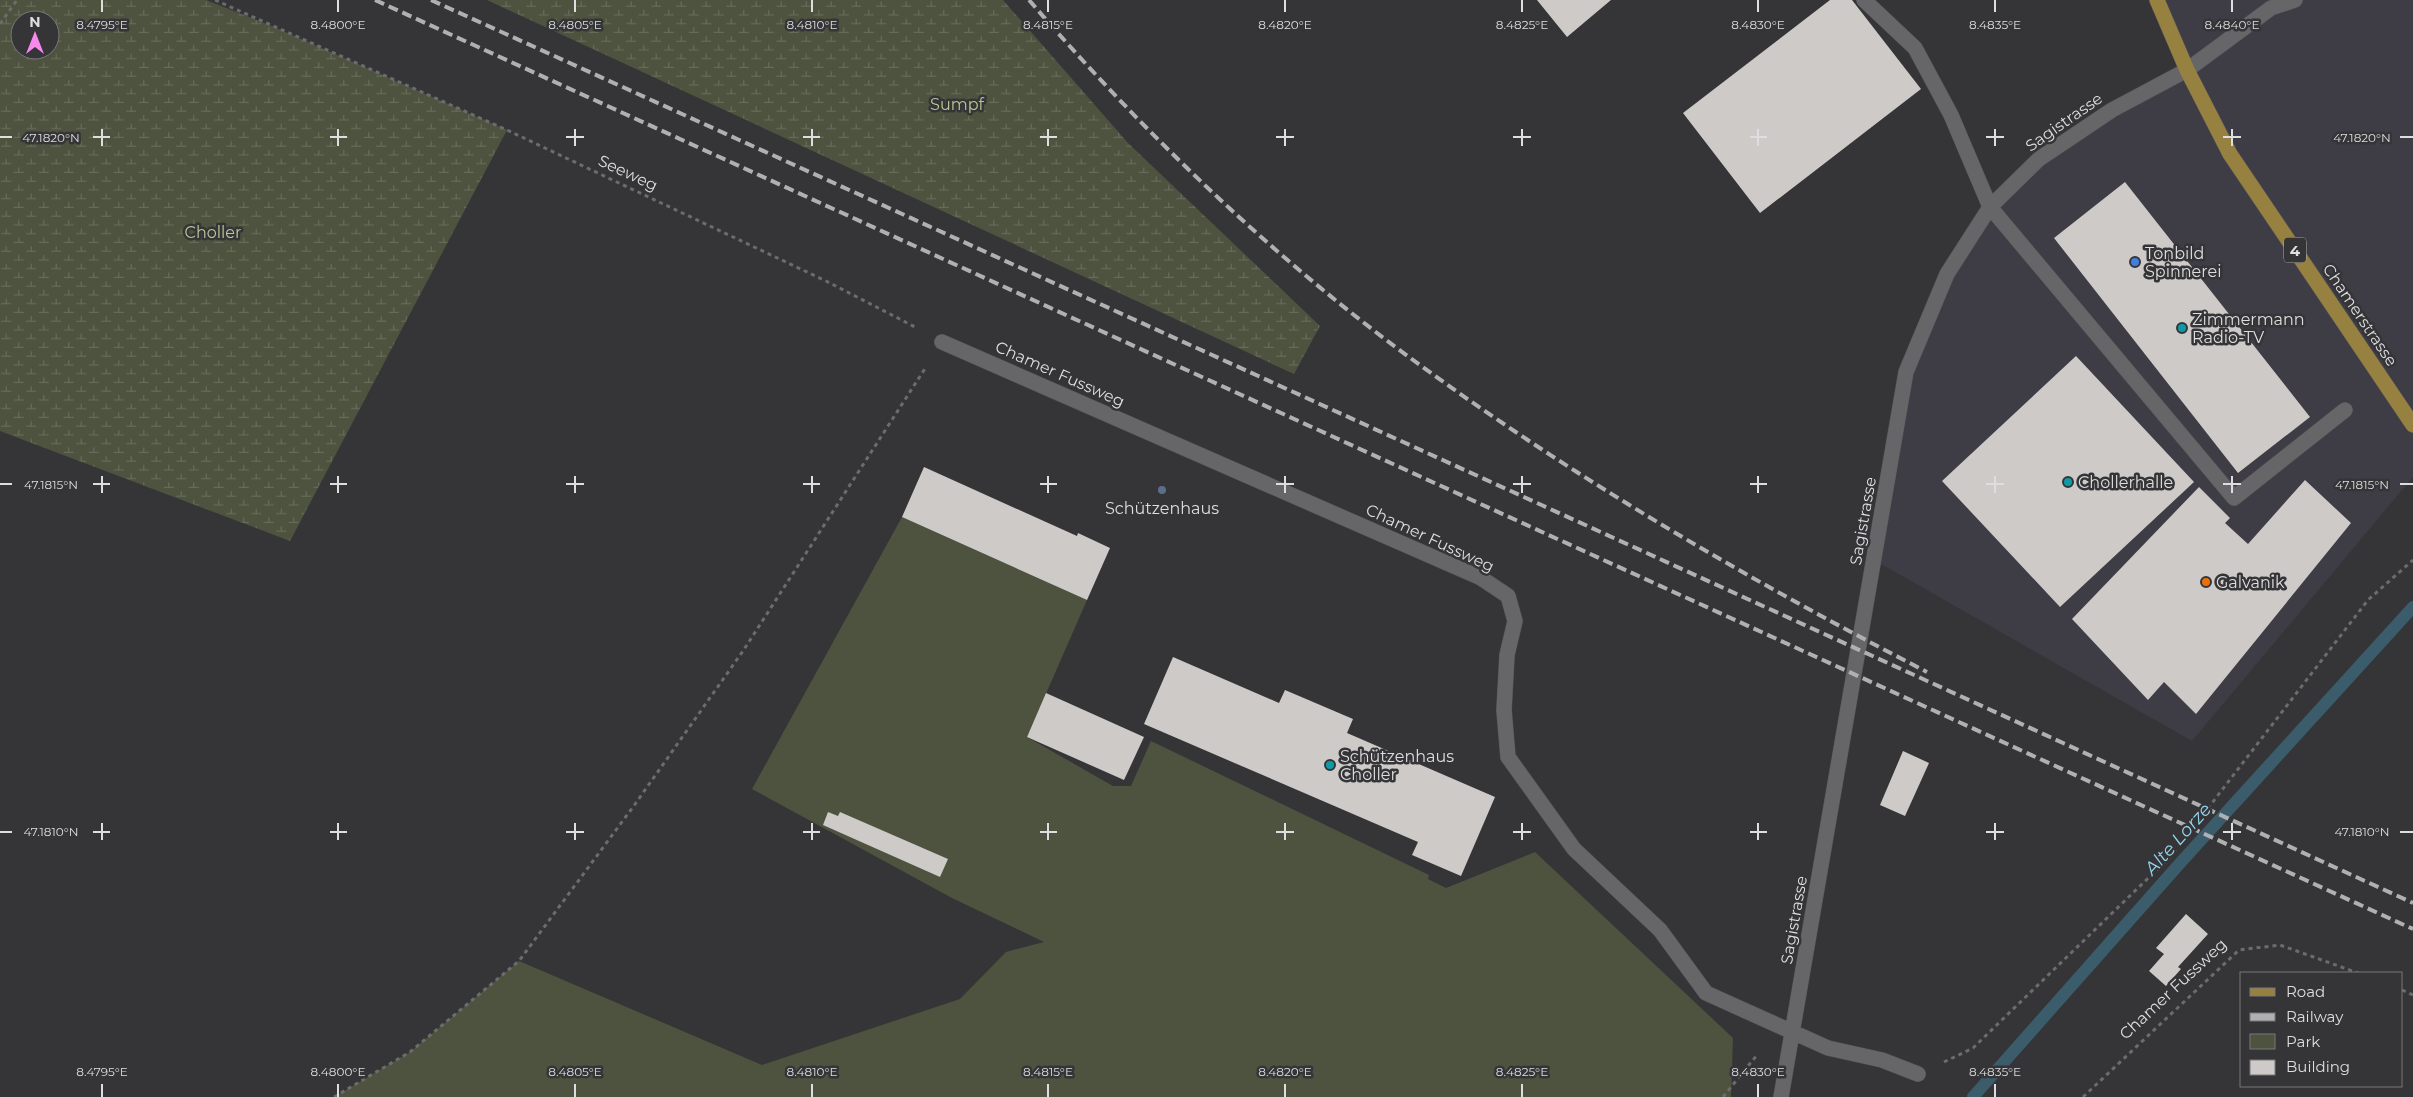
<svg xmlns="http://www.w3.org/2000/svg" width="2413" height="1097" viewBox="0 0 2413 1097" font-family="Montserrat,sans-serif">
<defs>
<pattern id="wetland-marsh" width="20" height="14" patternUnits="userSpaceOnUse" patternTransform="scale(1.25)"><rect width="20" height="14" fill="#4d533e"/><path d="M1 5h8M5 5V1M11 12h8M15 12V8" fill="none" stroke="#666b5a"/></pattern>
</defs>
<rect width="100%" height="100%" fill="#353538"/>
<path fill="#3e3c45" d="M2157 0H2413V477L2192 741 1874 560 1906 372 1947 274 2039 159 2187 70Z"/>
<path fill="#4d533e" d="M902 517 1087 600 1027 737 1113 786H1131L1151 741 1429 875 1428 879 1446 888 1535 852 1733 1038 1731 1097H334L410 1052 519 961 762 1065 960 999 1006 952 1044 942 952 898 752 789Z"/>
<path fill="url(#wetland-marsh)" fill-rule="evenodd" d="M0 0H206L274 27 507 130 290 541 0 431ZM20 20H50V50H20Z
M487 0H1003L1128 143 1320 326 1294 374Z"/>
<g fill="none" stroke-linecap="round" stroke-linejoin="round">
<path stroke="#3b5d6b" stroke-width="12" d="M1973 1097 2182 861 2413 607"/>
</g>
<path fill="#cecac8" d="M1537 0H1611L1567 37Z
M1830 0H1852L1921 89 1760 213 1683 113Z
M2125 182 2310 417 2238 473 2054 238Z
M2076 356 2194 482 2060 607 1942 481Z
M924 467 1077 536 1078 533 1110 548 1087 600 902 517Z
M2305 480 2351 523 2196 714 2164 682 2148 700 2072 619 2199 487 2230 518 2225 523 2248 544Z
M1173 657 1279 703 1285 690 1353 719 1347 733 1495 797 1461 876 1412 855 1418 842 1144 724Z
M1046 693 1144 737 1124 780 1027 737Z
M1903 751 1929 763 1905 816 1880 805Z
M828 812 838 816 840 812 948 859 940 877 823 825Z
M2186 914 2208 934 2178 967 2181 969 2166 986 2149 971 2164 954 2156 948Z"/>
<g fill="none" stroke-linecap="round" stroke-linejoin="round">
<g stroke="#535255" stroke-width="16">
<path id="minor" d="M1864 0 1915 48 1951 115 1990 207 2234 498 2345 410
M942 342 1481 578 1508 596 1515 621 1507 655 1504 710 1508 757 1574 849 1660 930 1706 993 1828 1048 1882 1060 1918 1074
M1781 1097 1906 372 1947 274 1990 207 2039 159 2112 110 2187 70 2271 8 2295 0"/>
</g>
<g stroke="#535255" stroke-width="16">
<path id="major" d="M2157 0 2187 70 2230 154 2413 425"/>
</g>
<path stroke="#6c6c6f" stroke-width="3" stroke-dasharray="4 4" stroke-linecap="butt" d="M215 0 507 130 826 281 917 328
M0 24 17 0
M2402 990 2413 995
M1944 1062 1973 1048 2172 855 2368 600 2413 560
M334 1097 410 1052 519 961 633 807 743 651 926 367
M1723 1097 1757 1055
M2083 1097 2239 950 2280 945 2358 973"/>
<use href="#minor" stroke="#666669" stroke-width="15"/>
<use href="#major" stroke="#978140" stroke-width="15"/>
<path stroke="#b0b0b3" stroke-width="4" stroke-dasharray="10 5" stroke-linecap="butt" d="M375 0 2413 929
M431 0C1092 300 1753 601 2413 903
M1029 0C1142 131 1269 254 1409 357 1572 477 1747 579 1927 672"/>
</g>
<path fill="none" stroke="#dedee0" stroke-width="2" d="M102 0V12M338 0V12M575 0V12M812 0V12M1048 0V12M1285 0V12M1522 0V12M1758 0V12M1995 0V12M2232 0V12M102 129V146M338 129V146M575 129V146M812 129V146M1048 129V146M1285 129V146M1522 129V146M1758 129V146M1995 129V146M2232 129V146M0 137H12M93 137H110M330 137H347M566 137H584M803 137H820M1040 137H1057M1276 137H1294M1513 137H1531M1750 137H1767M1986 137H2004M2223 137H2241M2400 137H2413M102 476V493M338 476V493M575 476V493M812 476V493M1048 476V493M1285 476V493M1522 476V493M1758 476V493M1995 476V493M2232 476V493M0 484H12M93 484H110M330 484H347M566 484H584M803 484H820M1040 484H1057M1276 484H1294M1513 484H1531M1750 484H1767M1986 484H2004M2223 484H2241M2400 484H2413M102 823V840M338 823V840M575 823V840M812 823V840M1048 823V840M1285 823V840M1522 823V840M1758 823V840M1995 823V840M2232 823V840M0 832H12M93 832H110M330 832H347M566 832H584M803 832H820M1040 832H1057M1276 832H1294M1513 832H1531M1750 832H1767M1986 832H2004M2223 832H2241M2400 832H2413M102 1084V1097M338 1084V1097M575 1084V1097M812 1084V1097M1048 1084V1097M1285 1084V1097M1522 1084V1097M1758 1084V1097M1995 1084V1097"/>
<circle fill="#3f7fe0" stroke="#353538" stroke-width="2" cx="2135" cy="262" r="5"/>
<g fill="#0f9aa8" stroke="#353538" stroke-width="2">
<circle cx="2182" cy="328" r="5"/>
<circle cx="2068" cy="482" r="5"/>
<circle cx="1330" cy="765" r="5"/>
</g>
<circle fill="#5c6f8a" stroke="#353538" stroke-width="2" cx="1162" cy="490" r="5"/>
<circle fill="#e8710a" stroke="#353538" stroke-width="2" cx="2206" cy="582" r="5"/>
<g text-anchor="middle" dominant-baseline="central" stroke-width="5" stroke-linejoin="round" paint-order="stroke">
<rect fill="#353538" stroke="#ababae" stroke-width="1" x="2284" y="237.5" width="22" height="25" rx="4"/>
<g font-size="15" font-weight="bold" fill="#dedee0">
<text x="2295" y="250">4</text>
</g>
<g font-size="16" fill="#b9c892" stroke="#353538">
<text x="957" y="104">Sumpf</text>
<text x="213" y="232">Choller</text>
</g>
<g font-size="16" fill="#dedee0" stroke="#353538">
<text transform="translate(2064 122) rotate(-35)">Sagistrasse</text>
<text transform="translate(628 173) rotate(25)">Seeweg</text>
<text transform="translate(2360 315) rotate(56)">Chamerstrasse</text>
<text transform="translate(1060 374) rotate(24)">Chamer Fussweg</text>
<text transform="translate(1863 521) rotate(-80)">Sagistrasse</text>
<text transform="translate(1430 538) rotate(25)">Chamer Fussweg</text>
<text transform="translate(1794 920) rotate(-80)">Sagistrasse</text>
<text transform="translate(2173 989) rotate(-43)">Chamer Fussweg</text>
</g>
<g font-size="16" fill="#dedee0" stroke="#353538" text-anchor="start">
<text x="2145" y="253">Tonbild<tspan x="2145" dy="18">Spinnerei</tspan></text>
<text x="2192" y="319">Zimmermann<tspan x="2192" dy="18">Radio-TV</tspan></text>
<text x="2078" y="482">Chollerhalle</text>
<text x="1162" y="508" text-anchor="middle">Schützenhaus</text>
<text x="2216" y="582">Galvanik</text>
<text x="1340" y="756">Schützenhaus<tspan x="1340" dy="18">Choller</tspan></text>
</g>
<g font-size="18" font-style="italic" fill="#93d5ee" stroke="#353538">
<text transform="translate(2178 839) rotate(-48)">Alte Lorze</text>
</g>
</g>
<g font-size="12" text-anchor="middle" fill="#dedee0" stroke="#353538" stroke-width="5" stroke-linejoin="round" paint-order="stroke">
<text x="102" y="29">8.4795°E</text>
<text x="338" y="29">8.4800°E</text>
<text x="575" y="29">8.4805°E</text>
<text x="812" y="29">8.4810°E</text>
<text x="1048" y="29">8.4815°E</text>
<text x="1285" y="29">8.4820°E</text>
<text x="1522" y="29">8.4825°E</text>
<text x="1758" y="29">8.4830°E</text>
<text x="1995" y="29">8.4835°E</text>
<text x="2232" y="29">8.4840°E</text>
<text x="51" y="142">47.1820°N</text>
<text x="2362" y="142">47.1820°N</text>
<text x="51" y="489">47.1815°N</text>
<text x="2362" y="489">47.1815°N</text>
<text x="51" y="836">47.1810°N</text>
<text x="2362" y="836">47.1810°N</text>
<text x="102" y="1076">8.4795°E</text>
<text x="338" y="1076">8.4800°E</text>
<text x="575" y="1076">8.4805°E</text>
<text x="812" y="1076">8.4810°E</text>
<text x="1048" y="1076">8.4815°E</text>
<text x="1285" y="1076">8.4820°E</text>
<text x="1522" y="1076">8.4825°E</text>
<text x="1758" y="1076">8.4830°E</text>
<text x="1995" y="1076">8.4835°E</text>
</g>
<rect x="2240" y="972" width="162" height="115" fill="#353538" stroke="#79797b"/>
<rect x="2250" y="988" width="25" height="8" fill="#978140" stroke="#79797b"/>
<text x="2286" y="997" font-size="15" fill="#dedee0">Road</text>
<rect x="2250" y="1013" width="25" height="8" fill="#b0b0b3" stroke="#79797b"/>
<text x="2286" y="1022" font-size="15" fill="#dedee0">Railway</text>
<rect x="2250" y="1034" width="25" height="15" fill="#4d533e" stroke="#79797b"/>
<text x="2286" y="1047" font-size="15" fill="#dedee0">Park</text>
<rect x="2250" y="1060" width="25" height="15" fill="#cecac8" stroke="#79797b"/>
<text x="2286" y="1072" font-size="15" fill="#dedee0">Building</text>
<g transform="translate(35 35)"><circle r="24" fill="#353538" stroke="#79797b"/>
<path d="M0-4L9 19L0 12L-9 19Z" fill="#f788ec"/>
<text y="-8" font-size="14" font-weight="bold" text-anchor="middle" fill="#dedee0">N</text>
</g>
</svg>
